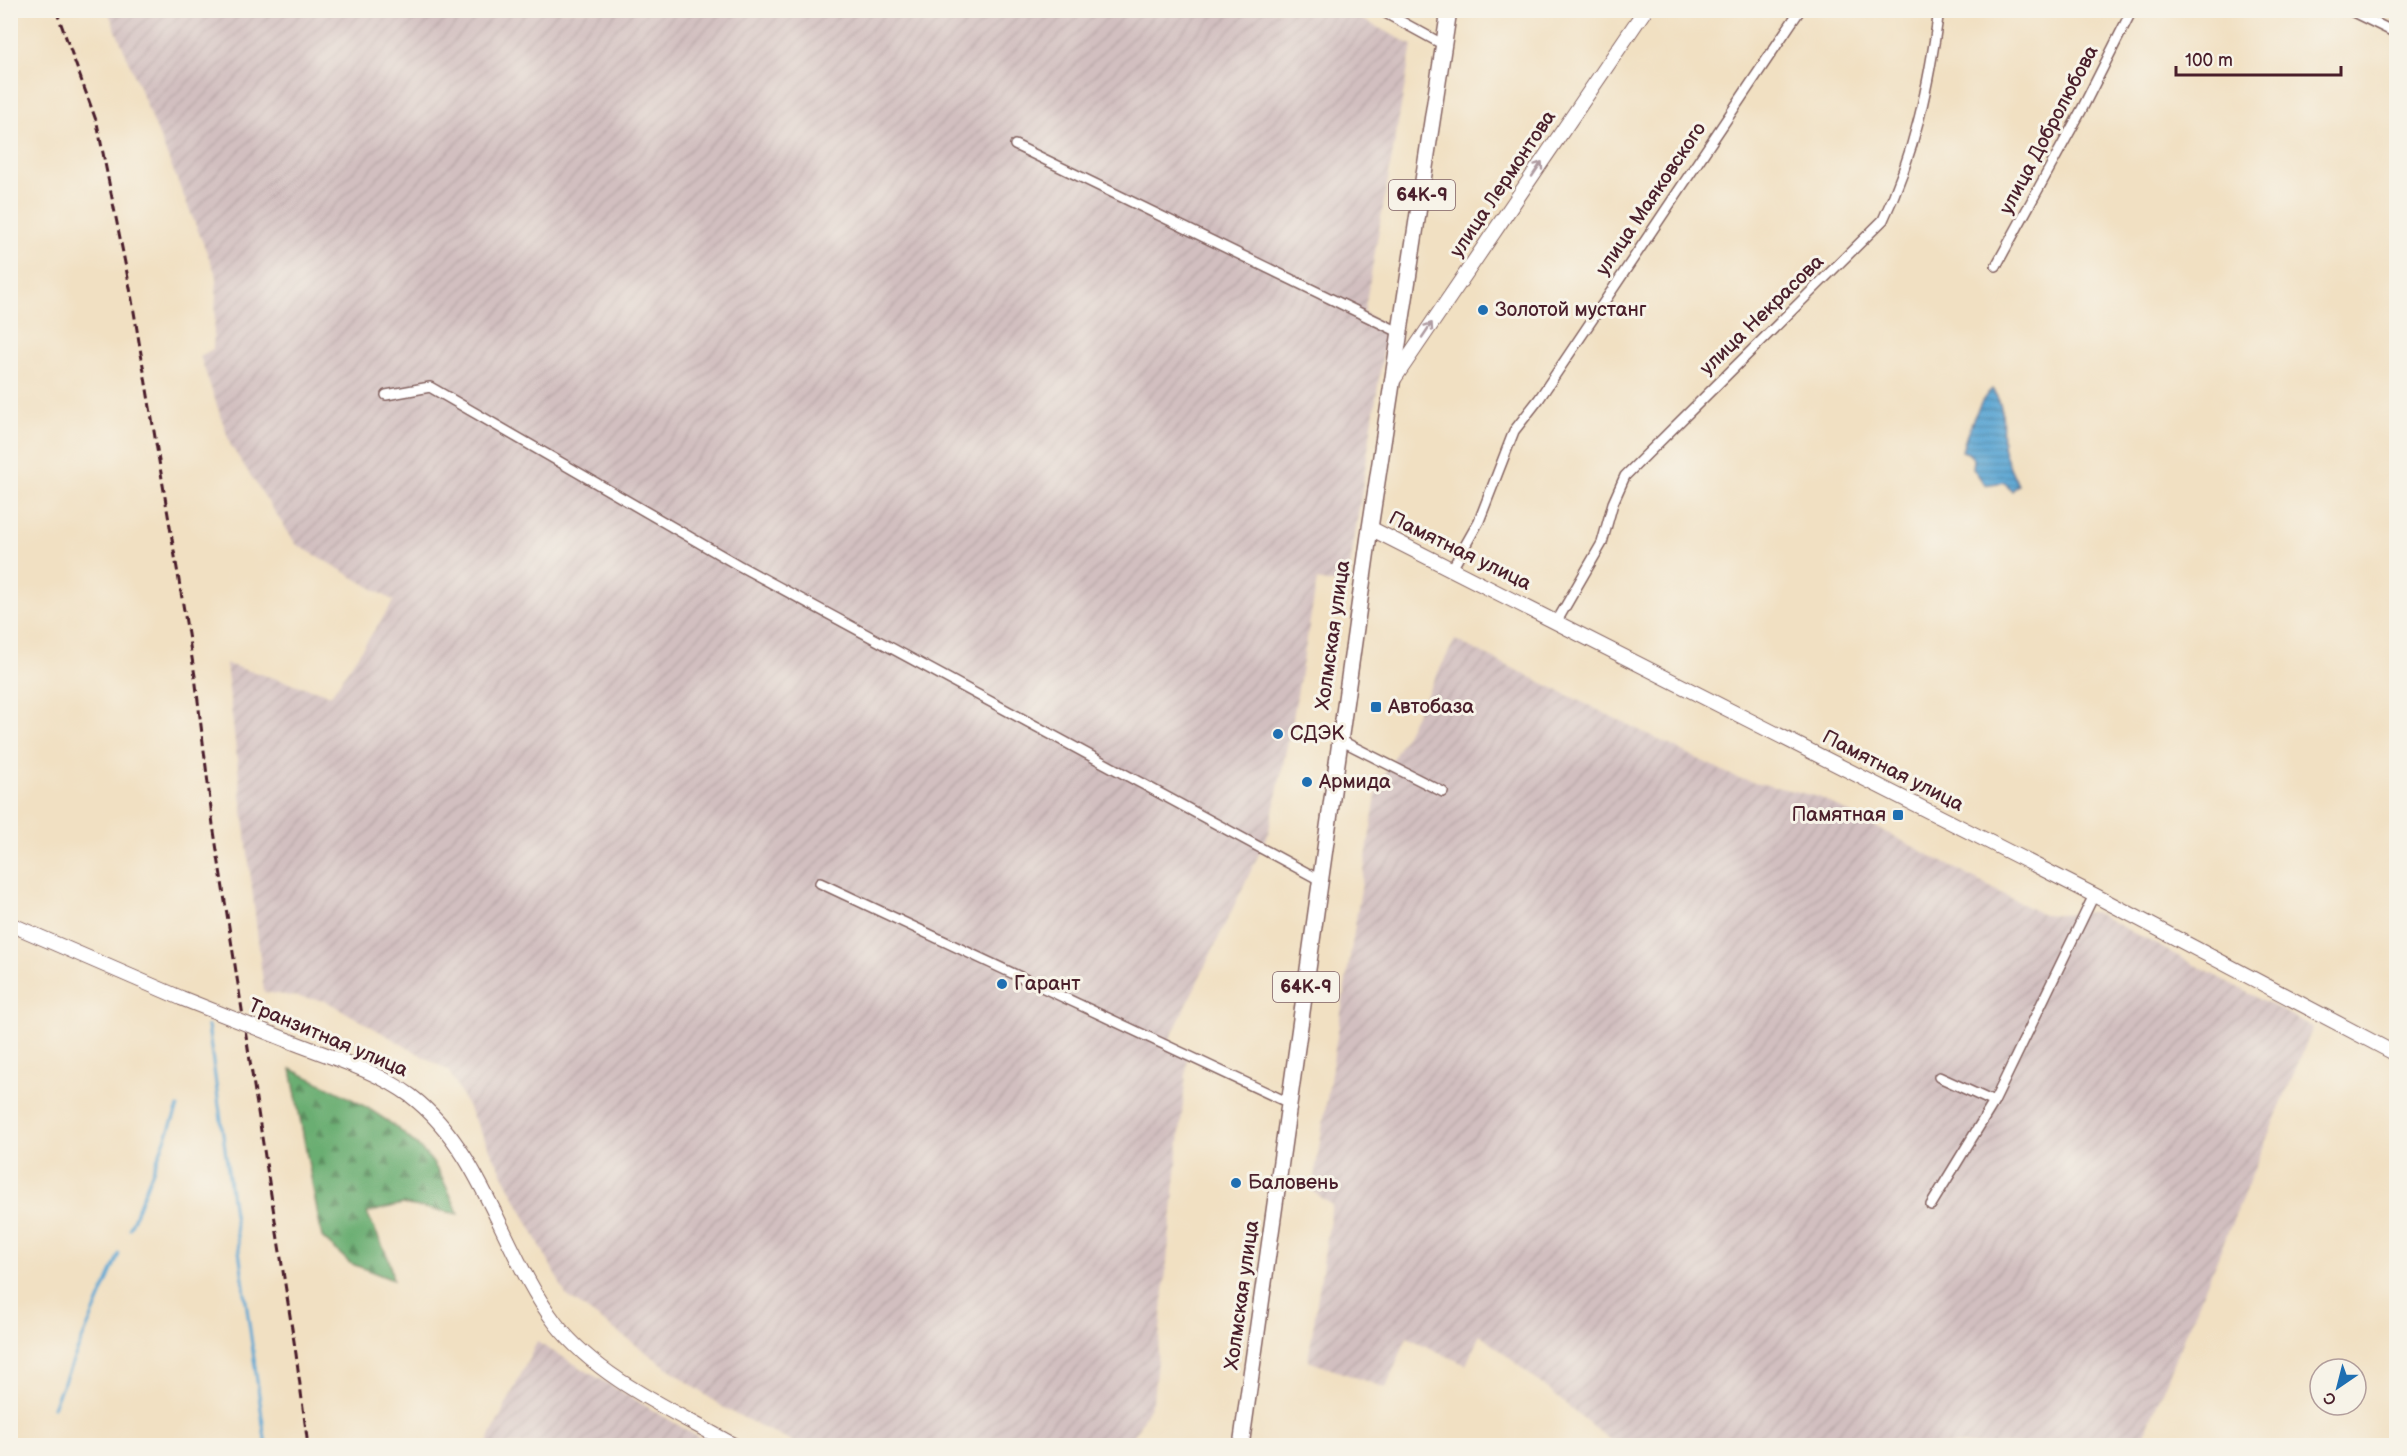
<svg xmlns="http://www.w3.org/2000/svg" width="2407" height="1456" viewBox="0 0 2407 1456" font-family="'Balsamiq Sans',sans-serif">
<defs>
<pattern id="industrial-furrows" width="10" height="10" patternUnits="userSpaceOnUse" patternTransform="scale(1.5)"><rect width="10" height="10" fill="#d2bfc0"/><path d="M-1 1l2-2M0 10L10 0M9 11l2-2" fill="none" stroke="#b6a4a5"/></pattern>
<pattern id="forest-firs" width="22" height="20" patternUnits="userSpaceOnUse" patternTransform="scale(1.5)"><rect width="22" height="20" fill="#6bae72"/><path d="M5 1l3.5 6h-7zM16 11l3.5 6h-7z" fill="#5a8d5e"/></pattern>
<pattern id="water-rules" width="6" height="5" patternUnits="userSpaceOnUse" patternTransform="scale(1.5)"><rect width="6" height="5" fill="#5ba6d3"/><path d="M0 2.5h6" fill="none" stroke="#4d87ab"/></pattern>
</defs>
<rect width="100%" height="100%" fill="#f7f3e8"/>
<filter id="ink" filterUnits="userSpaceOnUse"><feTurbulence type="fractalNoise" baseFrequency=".0167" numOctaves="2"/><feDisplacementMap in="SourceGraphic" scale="12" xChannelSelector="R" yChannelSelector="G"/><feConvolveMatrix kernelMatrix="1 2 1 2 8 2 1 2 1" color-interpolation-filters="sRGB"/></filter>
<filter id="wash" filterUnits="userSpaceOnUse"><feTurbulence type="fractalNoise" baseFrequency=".008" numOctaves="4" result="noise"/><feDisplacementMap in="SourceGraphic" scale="24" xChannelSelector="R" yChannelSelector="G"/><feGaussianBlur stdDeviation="1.35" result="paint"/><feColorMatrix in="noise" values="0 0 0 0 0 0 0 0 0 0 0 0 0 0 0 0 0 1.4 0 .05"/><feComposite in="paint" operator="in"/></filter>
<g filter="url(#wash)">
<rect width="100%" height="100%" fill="#f1e0c2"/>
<path fill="url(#industrial-furrows)" d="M1344 10 1412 45 1364 313 1387 327 1347 586 1317 580 1293 718 1268 835 1169 1041 1188 1054 1153 1400 1129 1445H798L724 1408 566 1295 449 1071 326 1001 264 992 226 664 331 695 394 601 296 544 231 446 200 356 213 349 217 277 108 11Z
M1455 640 1737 778 1819 797 2043 915 2094 912 2313 1027 2140 1445H1616L1480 1334 1466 1365 1407 1337 1386 1388 1308 1361 1332 1205 1312 1191 1377 790Z
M537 1342 712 1445H486Z"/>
<path fill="url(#forest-firs)" stroke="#5a664e" stroke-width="1.5" d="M291 1069C341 1093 392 1115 429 1158 442 1173 450 1196 459 1214L402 1204 367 1213 389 1260 393 1280 350 1263 322 1237Z"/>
<path fill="url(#water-rules)" stroke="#52627f" stroke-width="1.5" d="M1992 389C2007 410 2001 421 2003 444 2004 457 2013 473 2018 485L2012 491 2004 482 1985 485 1973 468 1974 459 1968 453 1962 451C1966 435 1979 400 1992 389Z"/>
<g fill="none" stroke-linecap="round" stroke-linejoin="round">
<path stroke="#5ba6d3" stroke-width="3" d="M208 1026 266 1446
M130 1228 178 1107
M53 1407 119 1254"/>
</g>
</g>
<g filter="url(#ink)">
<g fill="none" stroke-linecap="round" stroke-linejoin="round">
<g stroke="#846360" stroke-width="12">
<path id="street" d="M1380 10 1444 45
M2349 10 2396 33
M1015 145 1401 333
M1996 266 2081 111 2132 10
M386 395 430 387 738 565 1320 880
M1452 569 1479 521 1514 431 1539 399 1800 10
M1557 621 1602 543 1613 503 1625 476 1883 220C1915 153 1929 84 1939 10
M1340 740 1443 792
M820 883 1289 1103
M1939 1077 1994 1102
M1931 1205 1994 1102 2094 895"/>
</g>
<g stroke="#846360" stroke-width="16">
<path id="secondary" d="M1394 379 1645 10
M1370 528 2094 895 2396 1054
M10 924 181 998
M287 1040C327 1056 376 1070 411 1096 484 1152 502 1253 556 1324 600 1380 674 1411 735 1446"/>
</g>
<g stroke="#846360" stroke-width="18">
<path id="primary" d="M1241 1446 1370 528 1449 10"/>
</g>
<use href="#street" stroke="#fff" stroke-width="9"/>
<use href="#secondary" stroke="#fff" stroke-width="14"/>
<use href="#primary" stroke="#fff" stroke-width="15"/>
<path stroke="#4a1f2b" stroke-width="3" stroke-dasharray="9 4.5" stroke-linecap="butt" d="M56 10 97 123 130 288 195 676 213 825 296 1354 308 1446"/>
<g stroke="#846360" stroke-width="16" stroke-linecap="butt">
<path id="secondary-bridge" d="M181 998 287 1040"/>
</g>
<use href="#secondary-bridge" stroke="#fff" stroke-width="14"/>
</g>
<defs><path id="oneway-shaft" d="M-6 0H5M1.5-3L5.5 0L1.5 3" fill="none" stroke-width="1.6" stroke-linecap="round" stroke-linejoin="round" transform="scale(1.5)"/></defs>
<g stroke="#ae9aa0">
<use href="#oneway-shaft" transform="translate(1537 169) rotate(-56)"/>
<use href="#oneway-shaft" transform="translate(1427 330) rotate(-56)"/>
</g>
</g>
<g fill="#1f6fb2" stroke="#f7f3e8" stroke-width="2">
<circle cx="1483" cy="310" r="6"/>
<rect x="1370" y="701" width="12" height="12" rx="3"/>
<circle cx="1278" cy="734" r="6"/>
<circle cx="1307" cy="782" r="6"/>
<rect x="1892" y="809" width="12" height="12" rx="3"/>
<circle cx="1002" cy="984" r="6"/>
<circle cx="1236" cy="1183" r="6"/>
</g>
<g text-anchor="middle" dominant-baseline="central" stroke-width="6" stroke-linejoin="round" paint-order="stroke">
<g fill="#f7f3e8" stroke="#7e5f64" stroke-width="1.5">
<rect x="1389" y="180" width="66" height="30" rx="4.5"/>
<rect x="1273" y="972" width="66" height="30" rx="4.5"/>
</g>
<g font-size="18" font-weight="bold" fill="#4a1f2b">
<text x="1422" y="195">64К-9</text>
<text x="1306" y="987">64К-9</text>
</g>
<g font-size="20" fill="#4a1f2b" stroke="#f7f3e8">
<text transform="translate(2049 130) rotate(-62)">улица Добролюбова</text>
<text transform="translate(1503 184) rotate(-56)">улица Лермонтова</text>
<text transform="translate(1651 199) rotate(-56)">улица Маяковского</text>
<text transform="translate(1762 315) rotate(-44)">улица Некрасова</text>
<text transform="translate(1460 551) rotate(26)">Памятная улица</text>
<text transform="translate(1333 635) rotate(-82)">Холмская улица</text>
<text transform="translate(1893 771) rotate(27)">Памятная улица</text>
<text transform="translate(328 1038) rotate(23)">Транзитная улица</text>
<text transform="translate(1242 1295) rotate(-82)">Холмская улица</text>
</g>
<g font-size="20" fill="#4a1f2b" stroke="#f7f3e8" text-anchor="start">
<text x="1495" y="310">Золотой мустанг</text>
<text x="1388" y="707">Автобаза</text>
<text x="1290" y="734">СДЭК</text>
<text x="1319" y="782">Армида</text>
<text x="1886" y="815" text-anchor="end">Памятная</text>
<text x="1014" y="984">Гарант</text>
<text x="1248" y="1183">Баловень</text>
</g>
</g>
<rect width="2407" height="1456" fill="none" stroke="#f7f3e8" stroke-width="36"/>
<g transform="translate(2338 1387) rotate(215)"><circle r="28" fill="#f7f3e8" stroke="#b29e9c" stroke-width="1.5"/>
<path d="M0-4.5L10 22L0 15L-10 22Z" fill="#1f6fb2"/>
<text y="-9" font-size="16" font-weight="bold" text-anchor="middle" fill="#4a1f2b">С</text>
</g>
<path d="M2176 66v9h165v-9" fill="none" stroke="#4a1f2b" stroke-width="3"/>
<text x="2185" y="66" font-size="18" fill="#4a1f2b" stroke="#f7f3e8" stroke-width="4.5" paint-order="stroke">100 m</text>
</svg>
